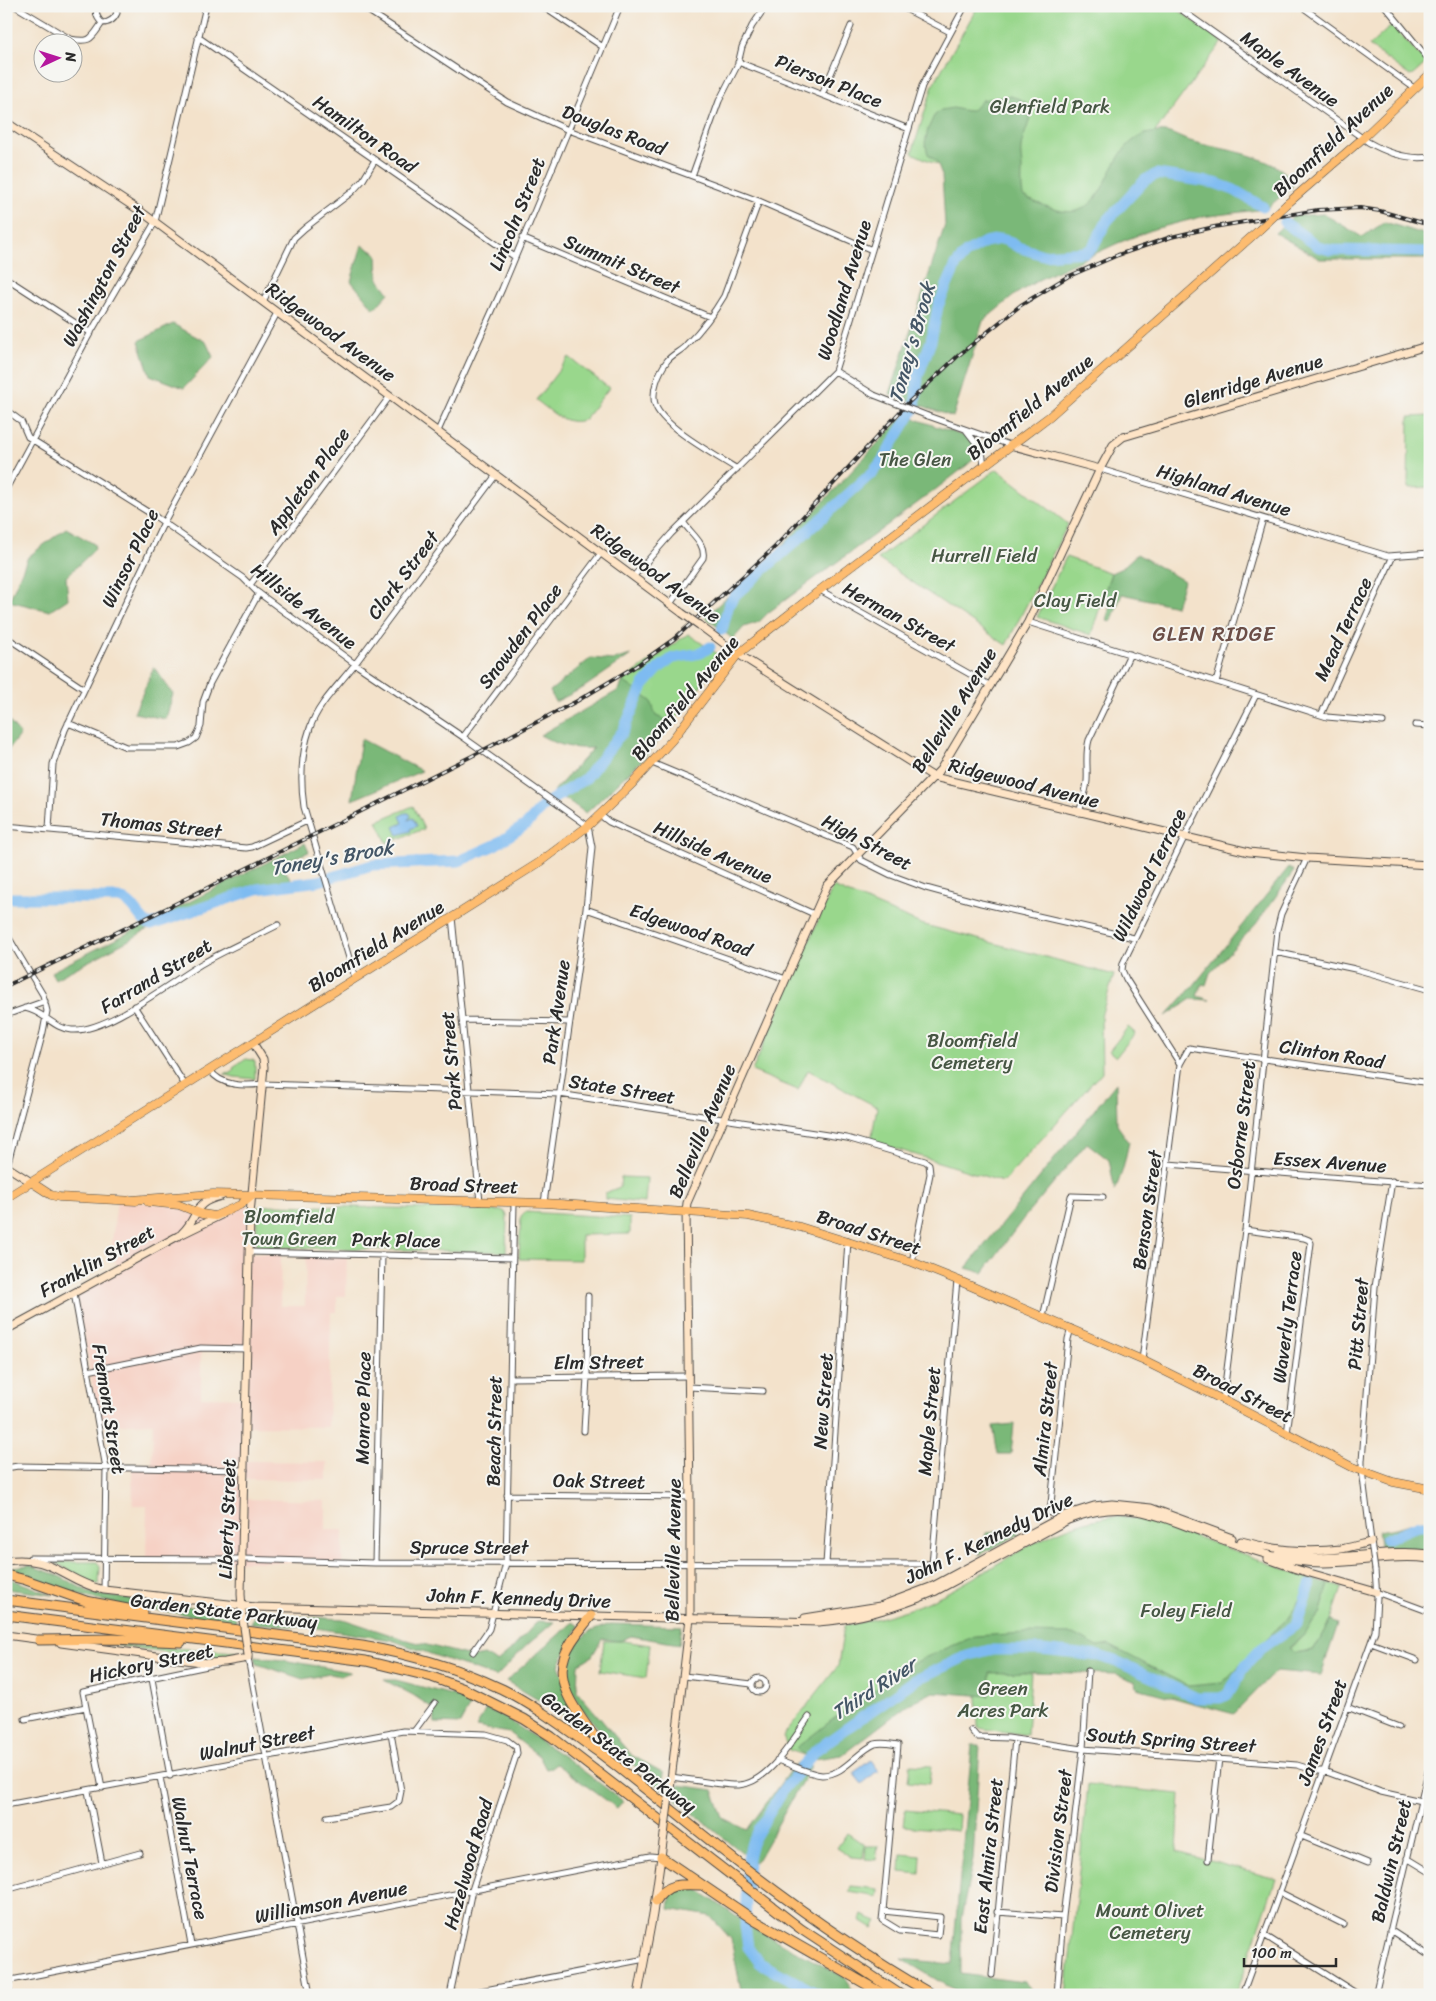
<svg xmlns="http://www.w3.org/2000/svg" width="1436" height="2001" viewBox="0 0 1436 2001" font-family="Sriracha,sans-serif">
<rect width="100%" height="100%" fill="#f6f6f2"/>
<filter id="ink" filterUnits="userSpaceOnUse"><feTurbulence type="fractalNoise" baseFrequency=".02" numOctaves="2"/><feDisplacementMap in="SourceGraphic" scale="10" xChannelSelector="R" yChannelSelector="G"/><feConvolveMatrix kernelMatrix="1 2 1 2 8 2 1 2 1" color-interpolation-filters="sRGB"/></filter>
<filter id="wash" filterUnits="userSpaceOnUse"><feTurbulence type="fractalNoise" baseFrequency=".0096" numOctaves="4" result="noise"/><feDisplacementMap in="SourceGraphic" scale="20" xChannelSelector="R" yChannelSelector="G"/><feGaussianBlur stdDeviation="1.12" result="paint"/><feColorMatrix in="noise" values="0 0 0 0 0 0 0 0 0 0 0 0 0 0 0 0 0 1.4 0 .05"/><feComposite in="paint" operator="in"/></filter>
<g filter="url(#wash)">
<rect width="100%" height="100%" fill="#f3e2cb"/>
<path fill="#f6d1c5" d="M117 1201 173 1205 210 1217 240 1206H247L249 1211 247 1253 281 1254 280 1306H305L306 1254 347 1255 346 1296H337V1312H331L328 1427 247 1426 248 1349 201 1350V1397L245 1398V1461L327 1462V1480L245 1479 244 1499 326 1501V1530H343L342 1563 146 1560 147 1505H133L132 1469H152L153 1423 100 1425 76 1293 119 1270 111 1250Z"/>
<path fill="#99d78c" stroke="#62815c" d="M978 6H1173L1222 42 1082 230 912 153 933 85Z
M1392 25 1426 63 1413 75 1410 76 1369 46Z
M569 357 609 388 585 419C566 428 550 410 536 400Z
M1430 416V487L1408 488 1409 417Z
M997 469 1068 524 1006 645 878 559Z
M1066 557 1111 573 1091 635 1037 617Z
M688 634 722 657 673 723 640 762 586 813 554 791 594 747 623 681Z
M413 806 424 829 387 843 377 821Z
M833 887 921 924 1114 975 1101 1016 1102 1072 1003 1182 871 1141 877 1107 808 1070 798 1090 752 1071Z
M1128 1027 1135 1033 1116 1057 1109 1051Z
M246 1059 253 1060 255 1062V1079L234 1077 224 1074 227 1072 229 1074 234 1071 233 1068Z
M621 1177 647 1178 645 1203 605 1199V1193L620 1187Z
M274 1205 504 1211 507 1215 506 1252 256 1247 257 1207Z
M525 1212 630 1218V1234L581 1235V1260L519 1259 521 1216Z
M1111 1517H1129L1161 1524 1309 1578 1300 1599 1289 1617 1236 1669 1223 1696 1202 1697 1108 1653 905 1681 804 1755 789 1750 783 1736 838 1666 844 1626C878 1619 911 1611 942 1595 995 1569 1052 1523 1111 1517Z
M54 1562H97L100 1566 99 1584 96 1585Z
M1329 1584 1342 1588 1331 1621 1314 1650 1295 1653 1289 1649 1304 1635 1320 1614Z
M604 1641H623L650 1645 646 1678 600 1671Z
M105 1644 239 1652 214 1658Z
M976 1660 1031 1672 1027 1735 978 1728Z
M910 1765 931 1766 929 1784 908 1782Z
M1088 1785 1180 1794 1177 1852 1276 1879 1236 1995H1066Z
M905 1810 959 1815 958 1831 903 1826Z
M847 1833 865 1845 863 1858 851 1857 837 1848Z
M866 1846H878L876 1860 865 1859Z
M901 1854 921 1856 920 1874 900 1872Z
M851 1886 879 1889 878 1897 849 1892Z
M862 1915 877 1921 873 1928 860 1920Z"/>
<path fill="#7ab878" stroke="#527252" d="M1009 96C1046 103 1024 126 1021 148 1020 155 1022 162 1022 168 1022 178 1021 186 1023 196 1033 202 1043 205 1054 209 1111 227 1102 147 1146 134 1151 133 1160 131 1165 132 1173 133 1182 139 1190 141 1213 148 1238 150 1260 159 1272 164 1294 173 1292 187L1266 209 1201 217 1154 229 1118 243 1040 279 1016 294 983 321 953 417 890 394 945 225 942 175 937 162 928 154 925 143 928 129 934 116 941 110 953 108 967 111 974 109 982 100Z
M1324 214 1362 237 1385 222 1430 236V259H1320L1275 233 1293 216Z
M362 245 377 254 378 278 389 293 374 309 351 281Z
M173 324 206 342 213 357 184 388 150 375 139 341Z
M904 415 989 445 966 466 931 493 769 612 759 622 744 627 733 639 705 617 779 549Z
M66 528 94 544 95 549 66 577 68 599 50 611 9 601 28 557Z
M1137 554 1184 581 1176 606 1122 594 1111 622 1107 621 1110 603 1102 601 1111 573 1122 568Z
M631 655 583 688 555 702 550 691 591 658 613 660Z
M154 667 173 694 166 719 134 713Z
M623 681 651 701 656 716 673 723 640 762 586 813 554 791 594 748C571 749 560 746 540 735L619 690Z
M6 718 20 734 6 753Z
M361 739 422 771 352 800Z
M305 843 309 852 279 863 292 880V887L255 891 146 930 133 938 55 979 51 972Z
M1289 867 1294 871 1256 924 1210 973 1206 985 1202 984 1197 996 1210 1000 1191 999 1166 1016 1194 985Z
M1116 1083 1117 1125 1129 1142 1123 1169 1115 1191 1109 1160 1087 1143 1023 1219 983 1273 966 1268Z
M1014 1424 1011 1454H998L993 1426Z
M1422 1520 1430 1521V1552L1381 1550 1378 1531 1396 1528Z
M1013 1530 1020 1534 979 1555 986 1533Z
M29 1565 57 1575 91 1593 141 1601 235 1612 236 1622 121 1605 86 1597 6 1572V1568Z
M1309 1578 1329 1584 1320 1614 1304 1635 1289 1648 1295 1653 1314 1650 1331 1621 1338 1624 1321 1675 1276 1671 1234 1714 1137 1688 1136 1682 1116 1674 1031 1672 990 1673 989 1696 933 1692 909 1704 842 1755 815 1759 804 1755 796 1748 841 1713 853 1708 897 1672 924 1658 975 1636 1026 1633 1073 1634 1098 1647 1109 1645 1188 1686 1222 1683 1289 1617 1300 1599Z
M6 1579H11L53 1595 6 1589Z
M255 1614 343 1619 403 1639 475 1657 484 1655 497 1662 509 1652 538 1621 554 1622 526 1646 496 1677 391 1640 316 1628 251 1623Z
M573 1622 579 1626 559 1665 579 1720 574 1721 506 1681Z
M610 1624 682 1626 679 1644 631 1636 620 1641 602 1639 592 1656 578 1665 577 1691 631 1755 664 1773 662 1790 620 1753 602 1733 580 1706 567 1682V1663L573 1645 589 1632Z
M255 1657 283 1660 350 1672 341 1676 330 1674 303 1679 257 1664Z
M384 1680H396L467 1699 471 1704 460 1724 435 1723 434 1709 413 1695Z
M486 1709 501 1715 569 1760 623 1801 617 1808 556 1764 551 1768 546 1769 539 1756 509 1733 476 1727Z
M972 1745H980L973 1860 961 1919V1974L1024 1982 1038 1995H966L947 1986 902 1959 952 1964Z
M799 1763 811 1766 758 1859 754 1862 677 1800 679 1785 713 1790 723 1818 747 1830 791 1769Z
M685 1887 699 1890 751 1927 844 1977 856 1995H742L731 1939 710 1916 669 1909 671 1892Z"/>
<path fill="#7ebbf1" stroke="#54738e" d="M405 813H409L411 816 408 820 413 818 417 826 410 829 411 831 398 835 394 827 403 823 400 816Z
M871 1760 879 1771 877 1773 876 1772 862 1784 853 1773Z"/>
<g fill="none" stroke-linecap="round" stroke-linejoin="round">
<path stroke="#7ebbf1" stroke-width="11" d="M1284 222 1319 247 1330 250 1430 252
M722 630 729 604 736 594 803 535 874 471 882 461 915 407 918 376 931 341 938 306 956 265 966 253 985 242 1001 239 1008 241 1018 247 1043 255 1086 252 1092 248 1107 221 1145 180 1157 174 1215 183 1234 190 1263 207
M6 898H119C137 903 138 921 151 925L257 889 319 881 372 865 459 861 495 845 527 824 545 804 586 778 623 731 643 686 659 668 673 658 701 653 710 647
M1386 1539 1420 1525H1430
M820 1995 760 1963 748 1947 745 1925 748 1858 752 1842 783 1790 816 1750 915 1680 967 1656 989 1650H1041L1099 1656 1118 1662 1197 1698H1220L1227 1695 1247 1664 1261 1649 1297 1624 1310 1585"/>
</g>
</g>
<g filter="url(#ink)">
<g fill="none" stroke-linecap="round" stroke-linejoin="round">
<g stroke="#494643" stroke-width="7">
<path id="street" d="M15 6 70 39C91 43 91 39 102 23
M99 6C94 12 97 18 102 23 109 23 114 20 117 13L114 6
M361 6 507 102 566 129 759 201 872 250
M542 6 603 47
M900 6 950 32
M1176 6 1368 142C1387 153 1407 160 1430 157
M1301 6 1414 88
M1385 6 1430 61
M198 37 515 257
M738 62 909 129
M822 95 851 26
M692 176 719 101 738 64 742 47 752 26 766 6
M522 238 710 317
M6 278 91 333
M263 302 294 238 305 228 352 192 363 180 375 160
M835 371 874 395
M6 410 21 421 28 437 156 517 243 578 256 591 355 664 463 737 588 826 592 847 586 909 544 1203
M928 416 1010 445
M966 430 982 451 984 465
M438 431 502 289 620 6
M737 469C717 456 661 426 655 404 651 390 659 372 667 361 672 354 682 351 687 344 701 330 714 313 724 296L759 201
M1100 469 1388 556 1430 553
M6 489 87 339 155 222 206 6
M633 577 671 534 835 371 922 86 965 6
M250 585 390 396
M820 590 991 686
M670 604 703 558C706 543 691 534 683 522
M1028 622 1327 717 1383 722
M6 637 84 689
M1216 682 1263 519
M1321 715 1393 556
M68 723 126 747H178L189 743 196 738 201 726 203 702 210 683 259 593
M1415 725 1430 726
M463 737 601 553
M652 763 853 847 861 860 891 875 926 888 981 903 1134 938
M1079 813C1082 802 1086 792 1087 781 1088 767 1085 754 1089 740L1130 654
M600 815 609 822 814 914
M6 826 246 848 252 847 307 821
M49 829 53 764 65 730 164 522 277 313
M586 909 786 979
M452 917 480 1202
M6 933 43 995 47 1011 43 1032 7 1166
M1275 952 1355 969 1430 990
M355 978 304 807C300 780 301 754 310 728 318 703 342 682 358 660 404 598 450 537 496 475
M134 1006 185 1085
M25 1008C43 1011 54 1029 72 1030 107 1033 171 981 203 963 227 949 253 938 278 925
M6 1015 45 1001
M462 1020 569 1022
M1180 1064 1126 979 1122 970 1123 963 1184 838 1256 695
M210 1070C221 1087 245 1086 263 1084L559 1094 847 1138 925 1161 929 1164 930 1174 912 1262
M1168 1164 1430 1185
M1245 1230 1304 1238 1309 1240 1311 1243 1287 1434
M249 1252 513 1258
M74 1293 106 1468 104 1590
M1043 1317 1071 1196 1103 1197
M1142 1360 1180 1064 1189 1048 1430 1083
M88 1371 201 1348 247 1349
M510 1378 689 1376
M689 1387 763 1391
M1223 1400 1245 1230 1277 930 1281 914 1307 858
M584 1431 587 1377 588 1296
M6 1468 18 1466 245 1470
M507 1495 690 1497
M1050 1513 1068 1339 1071 1328
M1372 1549 1362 1470V1461L1375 1287 1392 1181
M30 1558 242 1559 375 1563 932 1564 957 1280
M375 1563 382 1255
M826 1564 848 1241
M1376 1592 1430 1612
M1371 1643 1417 1660
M473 1652 489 1629 506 1563 514 1203
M248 1658 310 1995
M684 1676 752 1684
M752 1685a7 7 0 1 1 14 0a7 7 0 1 1-14 0Z
M152 1679 170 1776
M1347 1707 1399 1727
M25 1719 86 1707
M415 1730 435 1703
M971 1730 977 1737 1008 1738 1083 1749 1297 1765 1317 1771H1324L1381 1792 1430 1803
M777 1760C791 1764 808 1774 822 1775 845 1775 856 1752 875 1744 882 1742 891 1744 898 1745L883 1911 940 1917 938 1935 900 1931 882 1920 883 1911
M160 1777 191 1945
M671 1777C690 1779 722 1786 739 1785 769 1783 793 1739 809 1717
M102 1788 83 1692 217 1664
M88 1791 102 1863
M6 1805 403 1731 486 1734 507 1740 516 1747 517 1753 472 1890 450 1995
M327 1817 391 1807 399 1801 401 1791 391 1733
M1299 1835 1368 1863
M1407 1858 1430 1872
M1208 1860 1219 1758
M6 1890 140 1853
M1279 1892 1343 1924
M997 1912 1063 1917
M1390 1930 1430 1956
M1264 1935 1359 1995
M992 1975 1015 1739
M6 1981 650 1856 661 1857
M459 1995 645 1959
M1057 1995 1063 1917 1083 1749 1088 1671
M1242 1995 1375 1631 1377 1597 1375 1570
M1375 1995 1430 1763"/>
</g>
<g stroke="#494643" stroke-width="9">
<path id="secondary" d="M6 122 143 213 682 613
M1010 445 1100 469
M699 625 738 654 934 777 1249 852 1307 858 1430 865
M6 1166 31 1182
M182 1233C200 1216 191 1203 221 1196
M6 1330 178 1236 221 1215
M1241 1541C1274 1550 1307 1553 1341 1549 1351 1547 1361 1544 1371 1542
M1278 1553C1329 1566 1379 1547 1430 1554
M1268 1559 1296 1569 1376 1592
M6 1561C52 1554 64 1581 104 1590L255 1607 818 1622C860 1619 897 1608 936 1591L1068 1520C1081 1515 1094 1511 1108 1510 1139 1507 1168 1519 1196 1530 1229 1542 1263 1556 1297 1561 1342 1568 1386 1553 1430 1559
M805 1618 880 1606 933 1586 1065 1515 1094 1506 1112 1504 1151 1508 1232 1538
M243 1620 241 1594 250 1214 264 1067 263 1059 253 1043
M6 1635 43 1640
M61 1643 208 1663 225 1662 248 1658V1655
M669 1797 690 1618V1497L686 1211 687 1203 827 886 940 770 1028 622 1100 469 1113 445 1123 437 1430 345
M6 1982 9 1995
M638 1995 653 1914 664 1835"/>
</g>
<g stroke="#494643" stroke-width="9">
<path id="primary" d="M1287 204 1362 139 1430 74
M31 1182 51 1195 59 1197 136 1201
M6 1198 537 864 588 826 632 784 672 740 738 654 820 590 1050 416 1259 230
M131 1200 213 1194 544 1203 748 1216 800 1227 912 1262 957 1280 1142 1360 1231 1404 1352 1467 1393 1482 1430 1489
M148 1202 179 1205 202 1214 215 1216 240 1205 252 1195"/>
</g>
<g stroke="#494643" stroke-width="11">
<path id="highway" d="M6 1575 26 1580 86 1601 143 1612
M6 1600 362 1646C411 1654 457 1668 502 1689 536 1706 566 1729 597 1751 644 1787 690 1825 736 1861 799 1910 863 1955 933 1995
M6 1615 366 1661 432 1677 464 1689 524 1719 552 1737 801 1929 901 1995
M591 1616C582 1628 570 1640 565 1655 551 1693 592 1727 608 1758
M39 1640 113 1639 181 1642
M661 1857 754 1920 885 1995
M656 1901C667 1883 681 1884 701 1885"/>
</g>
<use href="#street" stroke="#fff" stroke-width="5"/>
<use href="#secondary" stroke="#fee4c6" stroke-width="7"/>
<use href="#primary" stroke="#fdbc70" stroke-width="8"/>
<use href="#highway" stroke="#fdbc70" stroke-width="9"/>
<g stroke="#2b2b2b" stroke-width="4">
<path id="rail" d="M6 986 167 908 472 756 577 701 636 666 674 639 774 548 909 402 959 355 1021 305 1067 277 1118 255 1171 237 1214 227 1318 210 1360 208 1380 211 1430 225"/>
</g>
<use href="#rail" stroke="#f6f6f2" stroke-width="2" stroke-dasharray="5.5" stroke-linecap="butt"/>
<g stroke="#494643" stroke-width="7" stroke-linecap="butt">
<path id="street-bridge" d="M874 395 928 416
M1372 1549 1375 1570"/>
</g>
<g stroke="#494643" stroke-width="9" stroke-linecap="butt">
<path id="secondary-bridge" d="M682 613 699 625
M243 1620 248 1655
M664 1835 669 1797"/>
</g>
<g stroke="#494643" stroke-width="9" stroke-linecap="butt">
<path id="primary-bridge" d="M1259 230 1287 204"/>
</g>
<use href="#street-bridge" stroke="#fff" stroke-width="5"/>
<use href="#secondary-bridge" stroke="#fee4c6" stroke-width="7"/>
<use href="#primary-bridge" stroke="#fdbc70" stroke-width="8"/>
</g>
</g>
<g text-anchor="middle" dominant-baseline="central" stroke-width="4" stroke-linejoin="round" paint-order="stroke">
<g font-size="19" fill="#2b2b2b" stroke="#f6f6f2">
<text transform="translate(1290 69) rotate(36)">Maple Avenue</text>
<text transform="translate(829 81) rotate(22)">Pierson Place</text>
<text transform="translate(614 130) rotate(21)">Douglas Road</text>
<text transform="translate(365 134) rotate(35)">Hamilton Road</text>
<text transform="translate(1333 140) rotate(-43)">Bloomfield Avenue</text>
<text transform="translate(517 214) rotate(-68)">Lincoln Street</text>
<text transform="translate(622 264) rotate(23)">Summit Street</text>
<text transform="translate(104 276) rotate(-62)">Washington Street</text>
<text transform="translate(844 290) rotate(-73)">Woodland Avenue</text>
<text transform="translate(331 332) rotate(36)">Ridgewood Avenue</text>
<text transform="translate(1253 381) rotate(-17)">Glenridge Avenue</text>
<text transform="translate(1030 407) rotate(-39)">Bloomfield Avenue</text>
<text transform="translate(308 481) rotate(-54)">Appleton Place</text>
<text transform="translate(1224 490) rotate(17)">Highland Avenue</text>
<text transform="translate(130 558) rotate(-64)">Winsor Place</text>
<text transform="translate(656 573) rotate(36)">Ridgewood Avenue</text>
<text transform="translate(403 575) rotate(-53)">Clark Street</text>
<text transform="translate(304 606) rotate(38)">Hillside Avenue</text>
<text transform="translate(899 617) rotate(29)">Herman Street</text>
<text transform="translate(1343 629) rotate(-65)">Mead Terrace</text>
<text transform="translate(520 636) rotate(-53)">Snowden Place</text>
<text transform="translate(685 698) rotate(-50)">Bloomfield Avenue</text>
<text transform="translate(954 710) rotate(-58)">Belleville Avenue</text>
<text transform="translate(1024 783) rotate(14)">Ridgewood Avenue</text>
<text transform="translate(161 825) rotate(6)">Thomas Street</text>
<text transform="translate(867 842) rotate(28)">High Street</text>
<text transform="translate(713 852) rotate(24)">Hillside Avenue</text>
<text transform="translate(1149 875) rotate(-64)">Wildwood Terrace</text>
<text transform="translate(691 930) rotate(19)">Edgewood Road</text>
<text transform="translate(376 946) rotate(-32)">Bloomfield Avenue</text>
<text transform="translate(156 976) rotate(-31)">Farrand Street</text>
<text transform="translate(556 1012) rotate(-82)">Park Avenue</text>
<text transform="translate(1332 1054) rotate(9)">Clinton Road</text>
<text transform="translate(451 1061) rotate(-95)">Park Street</text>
<text transform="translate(622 1089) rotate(9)">State Street</text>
<text transform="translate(1241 1125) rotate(-83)">Osborne Street</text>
<text transform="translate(702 1131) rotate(-67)">Belleville Avenue</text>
<text transform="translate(1330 1162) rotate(4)">Essex Avenue</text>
<text transform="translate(464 1185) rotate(2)">Broad Street</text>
<text transform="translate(1147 1210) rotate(-82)">Benson Street</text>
<text transform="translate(869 1232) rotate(18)">Broad Street</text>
<text transform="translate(396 1240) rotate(1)">Park Place</text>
<text transform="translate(97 1261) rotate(-29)">Franklin Street</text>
<text transform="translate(1287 1317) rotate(-83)">Waverly Terrace</text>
<text transform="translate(1358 1324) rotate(-85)">Pitt Street</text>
<text transform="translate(599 1362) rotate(-1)">Elm Street</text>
<text transform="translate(1243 1393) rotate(27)">Broad Street</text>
<text transform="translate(823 1401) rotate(-86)">New Street</text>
<text transform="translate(363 1408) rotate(-89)">Monroe Place</text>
<text transform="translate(109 1409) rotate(81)">Fremont Street</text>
<text transform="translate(1045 1419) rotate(-84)">Almira Street</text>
<text transform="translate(929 1421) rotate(-85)">Maple Street</text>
<text transform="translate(494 1431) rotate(-89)">Beach Street</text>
<text transform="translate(599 1481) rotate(1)">Oak Street</text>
<text transform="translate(227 1519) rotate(-88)">Liberty Street</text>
<text transform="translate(989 1538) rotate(-26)">John F. Kennedy Drive</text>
<text x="469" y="1547">Spruce Street</text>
<text transform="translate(673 1550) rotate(-89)">Belleville Avenue</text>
<text transform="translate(519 1598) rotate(2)">John F. Kennedy Drive</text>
<text transform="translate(224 1611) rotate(7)">Garden State Parkway</text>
<text transform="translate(151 1663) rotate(-12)">Hickory Street</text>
<text transform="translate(1322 1732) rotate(-70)">James Street</text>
<text transform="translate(1171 1740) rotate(4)">South Spring Street</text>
<text transform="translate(257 1743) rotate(-11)">Walnut Street</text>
<text transform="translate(619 1752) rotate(37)">Garden State Parkway</text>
<text transform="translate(1058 1831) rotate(-83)">Division Street</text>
<text transform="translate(988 1856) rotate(-84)">East Almira Street</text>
<text transform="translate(190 1858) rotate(79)">Walnut Terrace</text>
<text transform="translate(1391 1861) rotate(-77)">Baldwin Street</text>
<text transform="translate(468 1864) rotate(-74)">Hazelwood Road</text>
<text transform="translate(331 1902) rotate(-11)">Williamson Avenue</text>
</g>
<g font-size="19" fill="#465643" stroke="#f6f6f2">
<text x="1050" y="106">Glenfield Park</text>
<text x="915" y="459">The Glen</text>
<text x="984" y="555">Hurrell Field</text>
<text x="1075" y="600">Clay Field</text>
<text x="972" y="1040">Bloomfield<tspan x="972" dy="22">Cemetery</tspan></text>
<text x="289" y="1216">Bloomfield<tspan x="289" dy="22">Town Green</tspan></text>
<text x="1186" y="1610">Foley Field</text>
<text x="1003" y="1688">Green<tspan x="1003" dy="22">Acres Park</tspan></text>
<text x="1150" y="1910">Mount Olivet<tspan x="1150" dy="22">Cemetery</tspan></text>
</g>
<g font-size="20" font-style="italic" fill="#445666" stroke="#f6f6f2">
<text transform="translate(912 343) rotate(-74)">Toney's Brook</text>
<text transform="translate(332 858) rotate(-10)">Toney's Brook</text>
<text transform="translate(874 1689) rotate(-33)">Third River</text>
</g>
<g font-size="21" letter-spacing="1" fill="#6b4e47" stroke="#f6f6f2">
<text x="1214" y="634">GLEN RIDGE</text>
</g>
</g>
<rect width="1436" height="2001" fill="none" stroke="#f6f6f2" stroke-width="25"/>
<g transform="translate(58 58) rotate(86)"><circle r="24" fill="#f6f6f2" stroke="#a5a5a2"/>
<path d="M0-4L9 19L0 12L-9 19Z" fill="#b5179e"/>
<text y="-8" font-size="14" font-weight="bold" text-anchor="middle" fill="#2b2b2b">N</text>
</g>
<path d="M1244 1958v8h92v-8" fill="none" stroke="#2b2b2b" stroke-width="2.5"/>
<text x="1251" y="1958" font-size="15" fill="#2b2b2b" stroke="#f6f6f2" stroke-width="4" paint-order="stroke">100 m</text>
</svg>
